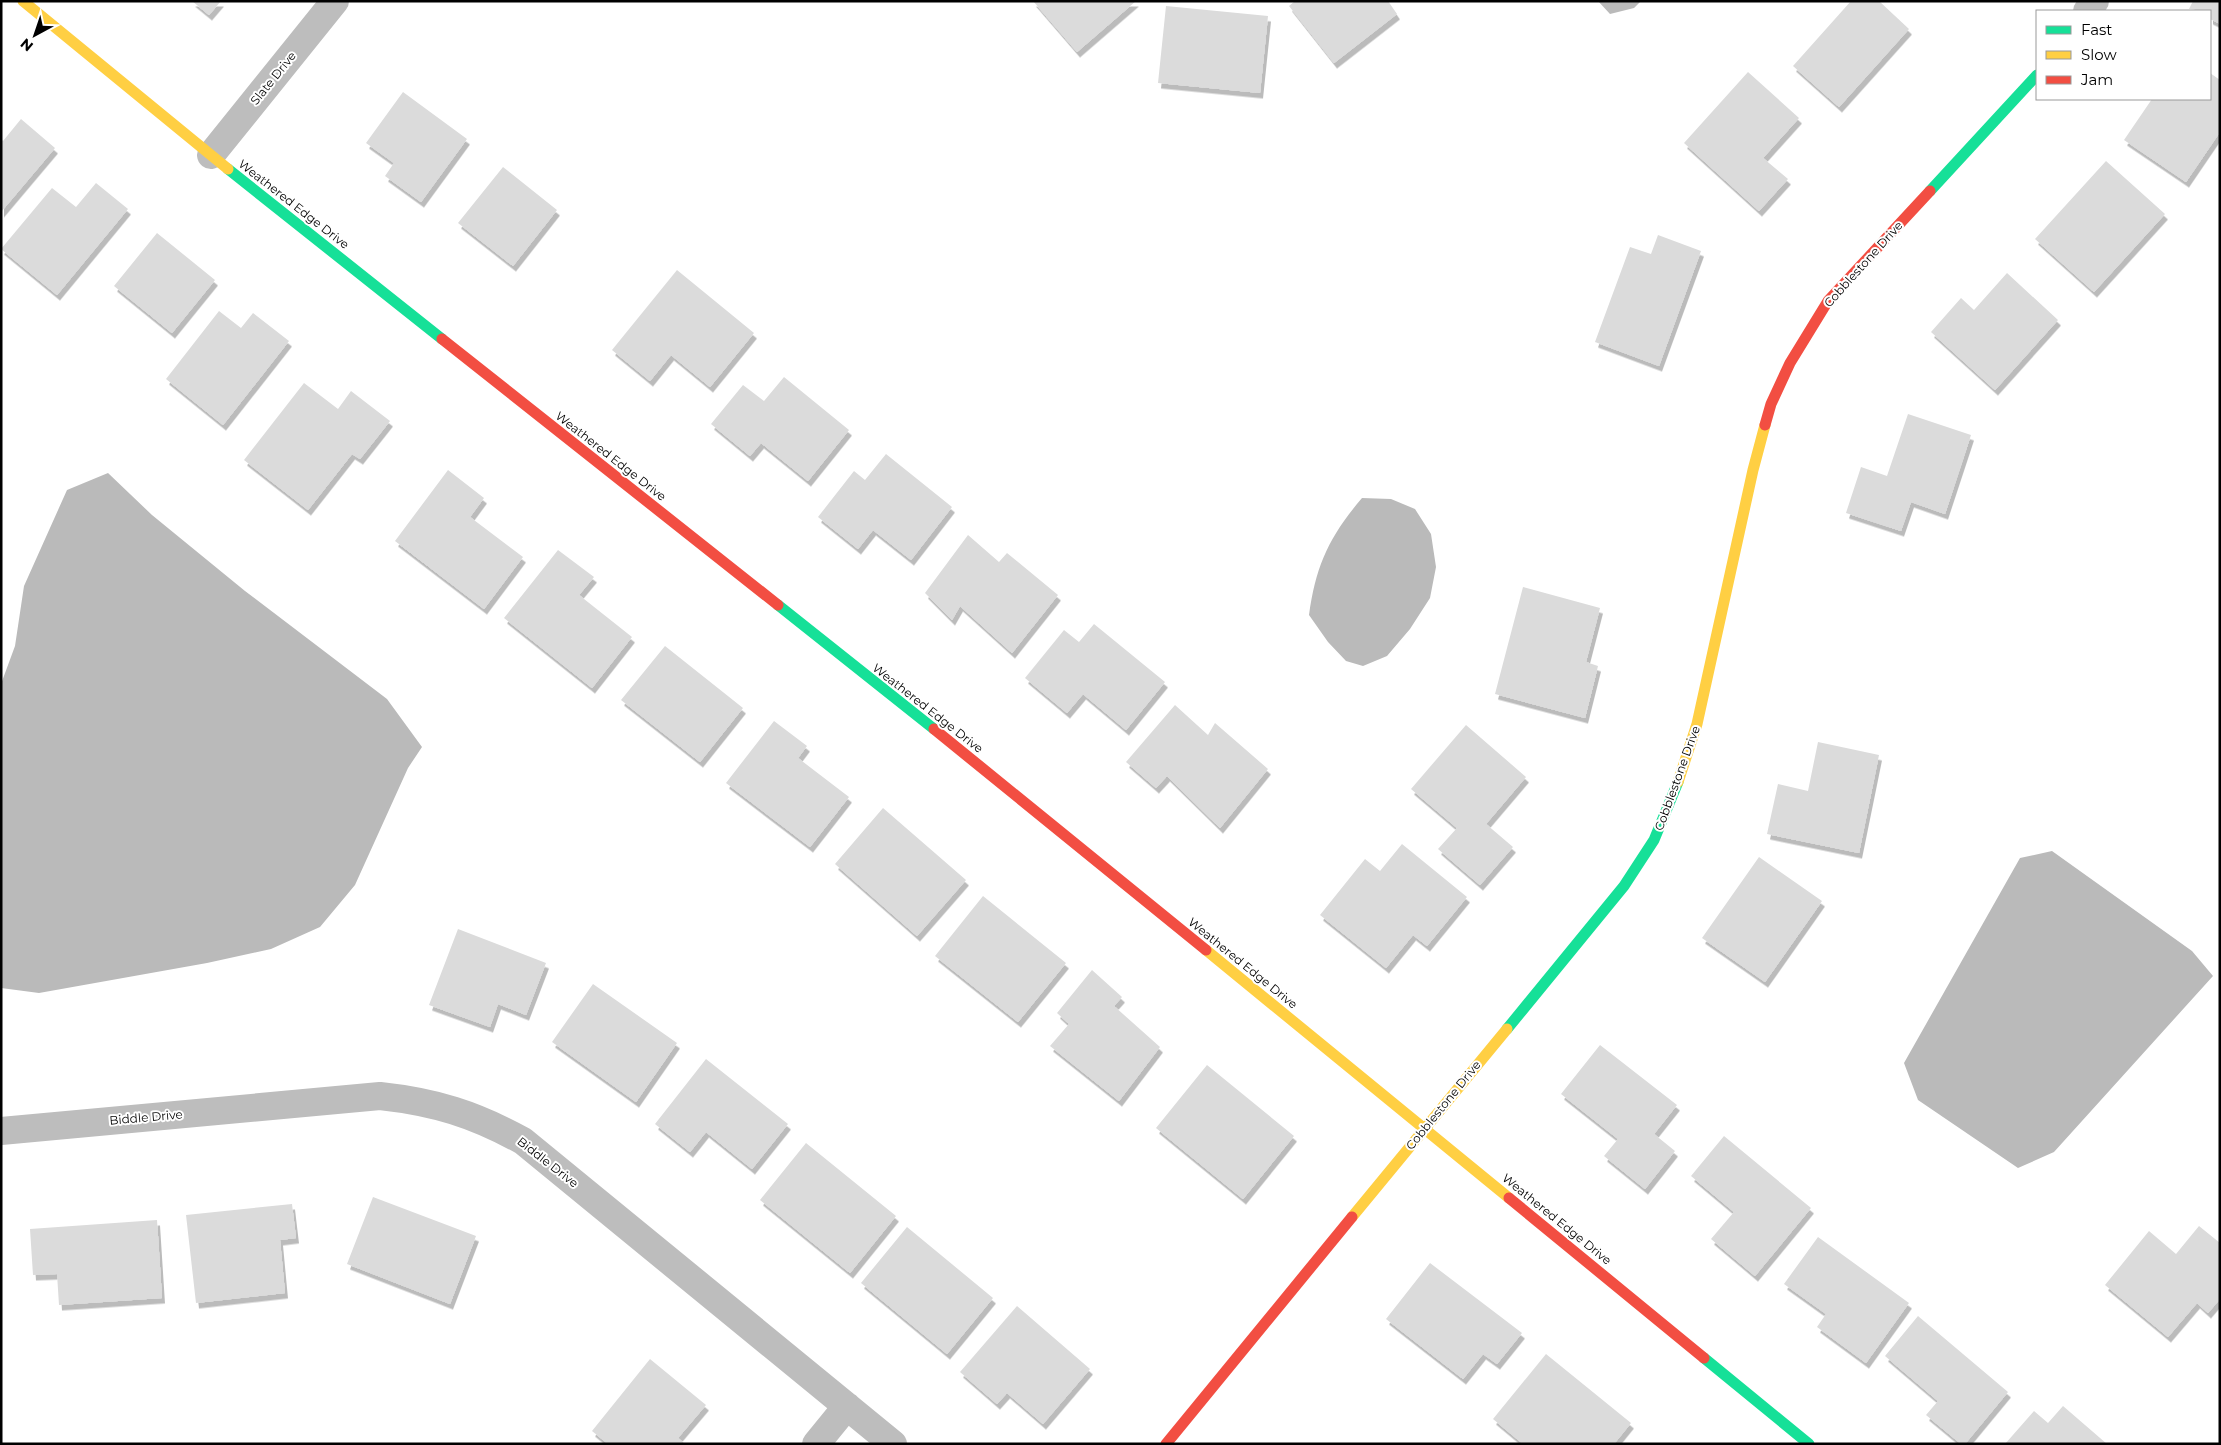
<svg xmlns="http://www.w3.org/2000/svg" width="2221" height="1445" viewBox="0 0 2221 1445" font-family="Montserrat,sans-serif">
<defs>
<filter id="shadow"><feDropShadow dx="3" dy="5.5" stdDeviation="0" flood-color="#0004"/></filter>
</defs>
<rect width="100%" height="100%" fill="#fff"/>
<path fill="#bababa" d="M1598 1H1641L1634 8 1610 14Z
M108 473 152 515 245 591 387 699 422 747 408 768 355 885 320 927 271 949 207 963 39 993 1 988V684L15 646 24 586 67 490Z
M1362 498 1391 499 1415 509 1431 534 1436 567 1430 598 1410 629 1387 656 1363 666 1346 661 1328 642 1309 615C1316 565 1329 537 1362 498Z
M2052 851 2192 951 2213 976 2054 1152 2018 1168 1918 1100 1904 1063 2020 858Z"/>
<path fill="#dbdbdb" filter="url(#shadow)" d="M192 1H221L209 15Z
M1033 1H1136L1077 52Z
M1295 1H1388L1397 14 1334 63 1289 6Z
M1851 1H1879L1909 29 1839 107 1793 66Z
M2193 1H2220V24L2210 19V11L2189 9Z
M1166 6 1268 16 1260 93 1158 83Z
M1748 72 1799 118 1763 158 1788 179 1759 211 1684 143Z
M2210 73 2220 80V132L2186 182 2124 140 2152 99H2210Z
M403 92 467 139 421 202 385 176 394 163 366 143Z
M21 119 55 148 1 212V139L3 141Z
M2106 161 2165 214 2094 292 2035 239Z
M503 167 557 210 513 266 458 223Z
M96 183 128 209 57 295 1 249 52 188 76 207Z
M157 233 215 280 172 333 114 286Z
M1658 235 1701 251 1659 366 1595 342 1630 247 1651 254Z
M677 270 754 333 710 387 671 355 650 381 612 350Z
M2007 273 2058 320 1995 390 1931 332 1961 298 1974 310Z
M219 311 241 328 253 313 289 341 223 425 166 379Z
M784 377 849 430 808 481 761 443 750 456 711 424 743 385 764 401Z
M304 383 338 409 351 391 390 421 360 459 352 454 308 510 244 460Z
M1908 414 1971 435 1945 514 1911 502 1901 531 1846 513 1861 467 1887 476Z
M886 454 952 507 911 560 873 530 858 549 818 517 854 471 865 480Z
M448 470 484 498 470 517 523 557 484 609 395 541Z
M968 535 999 562 1007 553 1058 595 1012 653 960 606 952 620 925 593Z
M558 550 594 577 579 595 632 637 592 688 504 618Z
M1523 587 1600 608 1586 662 1598 666 1585 718 1495 694Z
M1094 624 1165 682 1126 730 1083 694 1067 713 1025 678 1064 630 1079 642Z
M665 646 743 708 700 762 621 700Z
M1175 705 1208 735 1215 723 1268 769 1220 828 1167 776 1156 788 1126 762Z
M774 721 807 746 798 758 849 797 810 847 726 783Z
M1466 725 1526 777 1486 824 1513 847 1480 885 1438 849 1457 828 1411 789Z
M1818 742 1879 755 1859 853 1767 834 1778 784 1808 791Z
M883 808 966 880 917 936 835 864Z
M1402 844 1467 897 1427 946 1413 935 1386 968 1320 915 1365 859 1380 871Z
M1759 857 1822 901 1765 982 1702 938Z
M983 896 1066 963 1018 1022 935 956Z
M458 929 546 963 526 1015 498 1004 490 1027 429 1005Z
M1092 970 1122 997 1114 1006 1160 1047 1119 1101 1050 1046 1069 1024 1057 1013Z
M593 984 677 1043 636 1102 552 1042Z
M1600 1045 1677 1105 1654 1134 1675 1151 1645 1189 1604 1156 1618 1139 1561 1094Z
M706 1059 788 1124 752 1169 706 1132 690 1152 655 1124Z
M1207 1065 1294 1136 1243 1199 1156 1128Z
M1724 1136 1811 1208 1755 1276 1711 1239 1734 1212 1691 1176Z
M806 1143 896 1216 850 1273 760 1200Z
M373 1197 476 1236 450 1304 347 1264Z
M292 1204 296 1238 280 1240 285 1293 196 1303 186 1215Z
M157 1220 162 1298 59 1305 57 1274 33 1275 30 1229Z
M2199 1226 2220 1243V1299L2208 1313 2197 1303 2168 1337 2105 1285 2149 1231 2176 1254Z
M907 1227 993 1298 947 1354 861 1283Z
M1818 1237 1909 1303 1866 1363 1817 1327 1826 1314 1784 1284Z
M1430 1263 1522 1333 1497 1364 1483 1354 1463 1379 1386 1319Z
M1017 1306 1090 1369 1043 1424 1007 1393 997 1404 960 1372Z
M1918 1316 2008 1392 1965 1444H1961L1926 1415 1938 1401 1885 1356Z
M1546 1354 1631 1423 1614 1444H1523L1493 1419Z
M650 1359 706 1405 678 1438 685 1444H608L592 1431Z
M2063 1406 2107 1444H2005L2034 1411 2048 1423Z"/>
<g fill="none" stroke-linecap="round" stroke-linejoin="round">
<path stroke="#bdbdbd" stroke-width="28" d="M2087 11 2095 1
M211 155 335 1
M1 1131 380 1096C435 1102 474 1114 523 1141L893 1444
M816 1444 847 1406"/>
<path stroke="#16e098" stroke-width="11" d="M228 169 442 339
M1930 191 2037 75
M778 605 934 729
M1507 1029 1624 886 1654 840 1678 782
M1704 1358 1809 1444"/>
<path stroke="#ffcf43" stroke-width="11" d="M23 1 228 169
M1678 782 1697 724 1753 470 1765 425
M1206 950 1509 1198
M1352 1217 1507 1029"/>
<path stroke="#f24e42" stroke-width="11" d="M442 339 778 605
M1765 425 1771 404 1790 363 1828 301 1930 191
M934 729 1206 950
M1509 1198 1704 1358
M1166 1444 1352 1217"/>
</g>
<g text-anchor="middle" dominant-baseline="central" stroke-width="4" stroke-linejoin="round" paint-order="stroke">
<g font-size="12" fill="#000" stroke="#fff">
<text transform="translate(273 78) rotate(-51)">Slate Drive</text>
<text transform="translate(294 204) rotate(38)">Weathered Edge Drive</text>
<text transform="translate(1863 264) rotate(-48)">Cobblestone Drive</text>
<text transform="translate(611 456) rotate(38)">Weathered Edge Drive</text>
<text transform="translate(928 708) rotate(38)">Weathered Edge Drive</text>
<text transform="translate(1677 778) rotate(-70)">Cobblestone Drive</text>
<text transform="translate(1243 963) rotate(39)">Weathered Edge Drive</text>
<text transform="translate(1443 1105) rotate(-51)">Cobblestone Drive</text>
<text transform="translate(146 1117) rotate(-5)">Biddle Drive</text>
<text transform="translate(548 1162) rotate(38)">Biddle Drive</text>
<text transform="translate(1557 1219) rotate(39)">Weathered Edge Drive</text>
</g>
</g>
<rect width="2221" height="1445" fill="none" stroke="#000000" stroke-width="5"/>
<rect x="2036" y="10" width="175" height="90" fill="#ffffff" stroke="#999999"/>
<rect x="2046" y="26" width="25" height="8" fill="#16e098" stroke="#999999"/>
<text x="2081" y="35" font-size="15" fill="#000000">Fast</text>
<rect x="2046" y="51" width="25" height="8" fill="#ffcf43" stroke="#999999"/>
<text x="2081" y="60" font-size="15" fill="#000000">Slow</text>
<rect x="2046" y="76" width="25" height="8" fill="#f24e42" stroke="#999999"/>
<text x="2081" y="85" font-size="15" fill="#000000">Jam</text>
<g transform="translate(35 35) rotate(220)" stroke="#ffffff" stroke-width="4" paint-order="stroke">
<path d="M0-4L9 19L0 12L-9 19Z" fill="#000000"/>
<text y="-8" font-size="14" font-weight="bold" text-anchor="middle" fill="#000000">N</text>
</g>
</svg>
